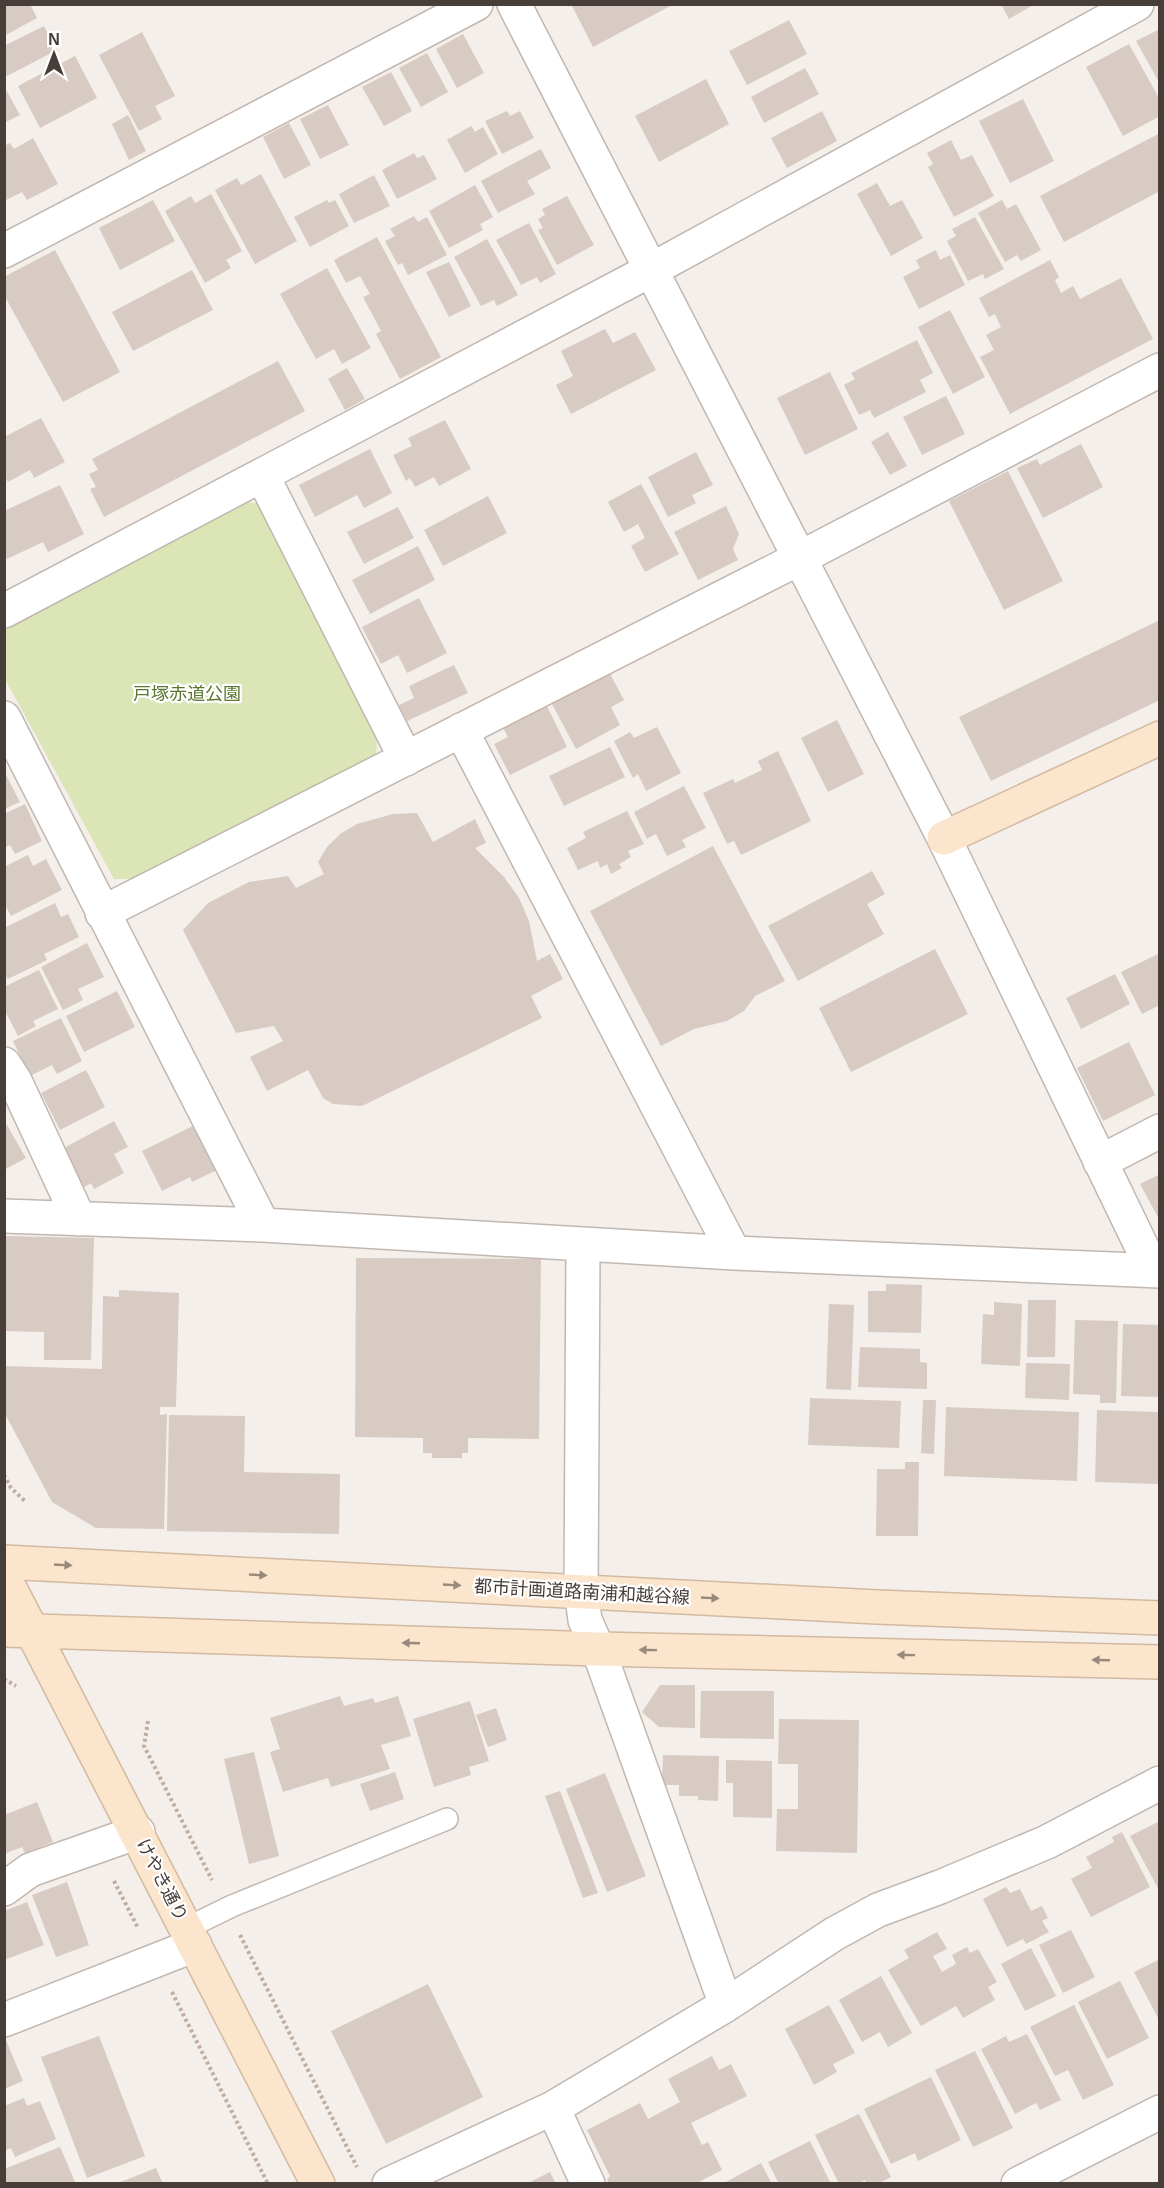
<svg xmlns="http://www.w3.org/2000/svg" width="1164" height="2188" viewBox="0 0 1164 2188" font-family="Arial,'Noto Sans JP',sans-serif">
<rect width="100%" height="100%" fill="#f4efea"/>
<path fill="#dbe5b6" d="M243 502 264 504 377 732 376 759 143 879H114L5 679 4 627Z"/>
<path fill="#d8cbc3" d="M4 4H30L37 18 4 36Z
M571 4H674L593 47Z
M1001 4H1035L1009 19Z
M789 20 807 54 747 85 729 51Z
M44 26 57 50 7 76 4 70V46Z
M1160 29V84L1136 41Z
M142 32 175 96 155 106 162 119 139 131 99 55Z
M463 34 484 73 457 88 436 49Z
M1129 44 1160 100V116L1123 136 1086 67Z
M427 53 448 92 421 107 399 68Z
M75 56 97 98 40 128 18 86Z
M805 68 819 94 764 123 751 97Z
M391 72 412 111 384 126 362 87Z
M706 79 729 124 659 162 635 116Z
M4 86 20 115 4 123Z
M1023 99 1054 161 1010 183 979 121Z
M328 105 349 145 320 159 300 119Z
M507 111 510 116 520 111 534 138 502 154 485 121Z
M822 111 837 141 787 168 771 138Z
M128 115 146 151 129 160 112 124Z
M289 123 311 165 284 179 263 137Z
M471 126 475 132 483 127 498 154 465 173 447 140Z
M1160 133V191L1064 242 1040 196Z
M33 138 58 184 27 200 22 192 4 201V146L10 143 14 149Z
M951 140 961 160 972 155 994 196 954 217 928 167 933 164 927 153Z
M541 149 551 168 527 181 535 194 498 213 481 181Z
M414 153 417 158 424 155 437 179 397 199 382 170Z
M261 174 297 241 255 264 215 190 237 178 241 185Z
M374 175 390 206 354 223 339 194Z
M877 183 890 206 902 200 923 238 891 256 857 194Z
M475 185 493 217 480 224 483 230 449 248 429 211Z
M211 194 242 251 226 260 231 268 205 283 165 211 191 196 195 203Z
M567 196 594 245 557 265 538 230 543 228 538 219 545 215 542 209Z
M153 200 175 241 120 270 99 228Z
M327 200 329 203 335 200 349 226 310 247 294 217Z
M1002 200 1007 209 1016 204 1041 250 1021 261 1017 255 1005 262 978 213Z
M414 216 418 222 427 217 447 255 408 275 402 263 398 265 385 241 395 236 390 229Z
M975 217 1004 269 985 279 983 274 968 281 947 241 956 236 952 229Z
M529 223 556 274 540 283 537 277 521 285 496 240Z
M377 237 441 357 400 379 376 334 381 331 363 297 370 294 360 276 346 283 334 260Z
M487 239 518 295 497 306 494 300 481 306 454 257Z
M55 250 120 372 63 402 4 295V277Z
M936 250 940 260 950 255 965 285 919 309 903 277 920 268 916 260Z
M1050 260 1059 277 1055 280 1061 293 1073 286 1080 299 1121 278 1153 339 1010 414 980 357 994 350 986 335 1001 327 995 314 989 317 979 298Z
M449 262 471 306 449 317 426 272Z
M327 268 371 348 342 364 334 349 316 359 280 294Z
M192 270 213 310 133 351 112 312Z
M950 310 985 377 953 394 918 327Z
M605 329 613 343 635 332 656 370 571 414 556 385 573 376 561 351Z
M917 340 933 373 920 380 926 392 874 418 870 410 859 415 844 385 855 379 851 373Z
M278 361 305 411 104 517 90 489 96 487 89 474 98 470 92 459Z
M347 368 365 399 345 410 328 379Z
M830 372 858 429 805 455 777 398Z
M946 396 965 434 922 455 903 417Z
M41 418 65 462 34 478 30 470 8 482 4 475V437Z
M445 420 471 469 439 486 434 477 415 487 410 478 406 481 393 455 412 446 408 438Z
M888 432 907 466 890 475 871 442Z
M1081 444 1103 487 1043 518 1017 468 1037 459 1040 465Z
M370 449 392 493 364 508 357 495 315 517 299 485Z
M696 452 713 485 692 495 696 503 668 517 648 477Z
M1008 471 1063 581 1004 610 949 501Z
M641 484 679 554 645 572 631 546 645 538 638 524 624 532 608 502Z
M60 485 84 534 48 552 43 542 7 559 4 553V511Z
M488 496 507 533 443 566 424 530Z
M726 506 739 534 733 549 738 560 698 580 674 532Z
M398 507 414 538 364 564 347 532Z
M418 546 435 580 370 614 352 580Z
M419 598 447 653 407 673 398 655 381 664 362 627Z
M1160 620V700L991 781 959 717Z
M454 665 468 693 407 721 399 705 414 698 409 686Z
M608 670 624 700 611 707 620 725 576 749 551 702Z
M545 702 567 747 510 775 494 744 508 737 501 724Z
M837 720 864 774 828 792 801 738Z
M657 727 681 773 646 791 638 774 633 778 614 741 630 732 634 738Z
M610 747 625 777 564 806 549 776Z
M778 751 811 821 741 855 734 841 727 844 703 793 733 779 735 783 762 770 758 761Z
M4 771 20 802 4 809Z
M684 786 706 828 682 840 686 847 667 856 656 834 647 839 634 812Z
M25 804 42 841 15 854 10 845 4 848V814Z
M627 811 644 844 628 851 631 857 619 864 622 868 611 874 607 864 600 868 598 861 578 870 567 848 586 838 583 832Z
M417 813 433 842 475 819 486 843 475 848 504 877 519 898 529 921 537 961 550 954 563 979 531 996 542 1018 362 1106 333 1104 323 1098 308 1070 267 1091 250 1057 283 1041 274 1026 236 1033 183 930 208 903 249 882 288 876 296 888 324 874 318 862 327 847 340 834 357 824 393 814Z
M713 846 785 981 755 996 744 1011 727 1021 694 1029 661 1046 590 911Z
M28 855 33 866 46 859 62 890 11 916 4 903V867Z
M872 871 885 894 867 904 884 934 798 981 768 926Z
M55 903 61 917 68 914 79 937 44 954 47 960 8 979 4 974V928Z
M87 943 104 977 78 989 83 1000 63 1010 41 967Z
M935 949 968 1014 851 1072 819 1008Z
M1160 953V1005L1142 1014 1121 972Z
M39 970 58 1009 33 1021 36 1026 18 1036 4 1009V987Z
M1115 974 1130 1004 1081 1029 1066 998Z
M117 991 135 1027 84 1052 66 1016Z
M61 1018 82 1061 57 1074 52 1065 30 1076 13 1041Z
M1129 1042 1155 1095 1103 1121 1077 1068Z
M86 1070 105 1107 60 1130 41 1093Z
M4 1120 26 1158 4 1170Z
M114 1121 128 1147 114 1154 124 1173 94 1189 91 1183 83 1188 62 1149Z
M195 1125 217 1170 192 1182 190 1177 162 1191 142 1151Z
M1160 1174V1221L1140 1184Z
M4 1236 94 1238 91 1360H44V1332L4 1331Z
M356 1258 541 1259 539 1439 468 1438V1453H462V1458H432V1453H423V1438L355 1437Z
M886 1284 922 1285 921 1333 868 1332V1291H886Z
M119 1290 179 1293 176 1407H160V1415L167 1414 164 1529 96 1528 52 1502 4 1412V1366L102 1369 103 1296 119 1297Z
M1028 1300H1056L1055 1357H1027Z
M994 1302 1022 1304 1020 1366 981 1364 983 1314 994 1315Z
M829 1304 854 1305 851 1390 826 1389Z
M1075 1320 1118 1321 1116 1403H1100V1395L1073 1394Z
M1123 1324 1160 1325V1397L1121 1396Z
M860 1347 920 1349V1362L927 1363V1389L858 1387Z
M1026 1363 1070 1364 1069 1400 1025 1398Z
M810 1398 901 1401 899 1448 808 1445Z
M923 1400H936L934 1454 921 1453Z
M946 1407 1079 1412 1077 1481 944 1476Z
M1097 1410 1160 1412V1484L1095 1482Z
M169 1415 245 1416 244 1472 340 1474 339 1534 167 1531Z
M905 1462H919L918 1536H876L877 1469H905Z
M660 1685H695V1728L659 1727 642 1712Z
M701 1691H774V1739L700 1738Z
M340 1696 344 1706 373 1698 375 1703 398 1696 411 1736 381 1745 390 1769 331 1787 328 1778 283 1792 270 1752 280 1749 270 1718Z
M470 1701 489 1761 469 1767 471 1775 434 1787 413 1719Z
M496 1708 507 1740 488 1747 476 1715Z
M779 1719 859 1720 857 1853 776 1851 777 1809H798V1764H778Z
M254 1752 279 1856 249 1864 224 1759Z
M663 1755 719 1756 718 1801 698 1800V1796H679V1785H662Z
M726 1760 772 1761V1818L733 1817V1783H726Z
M395 1772 404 1799 370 1811 360 1784Z
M605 1773 646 1876 607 1892 566 1789Z
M560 1791 598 1893 583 1898 545 1796Z
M37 1802 53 1842 25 1853 22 1847 4 1854V1815Z
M1160 1821V1892L1130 1836Z
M1122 1832 1150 1887 1091 1917 1071 1879 1092 1868 1086 1857 1114 1842 1112 1837Z
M67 1882 89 1945 56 1957 32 1895Z
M1006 1887 1010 1893 1020 1889 1031 1911 1042 1906 1048 1918 1042 1921 1049 1932 1026 1944 1023 1939 1007 1947 983 1899Z
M27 1902 44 1945 4 1960V1911Z
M1071 1930 1095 1977 1063 1993 1039 1945Z
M937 1932 947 1949 933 1956 942 1972 956 1964 952 1955 967 1947 970 1953 978 1949 997 1982 988 1987 995 2000 963 2018 956 2006 921 2026 888 1970 909 1958 904 1950Z
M1031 1948 1056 1996 1025 2011 1001 1964Z
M1160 1959V2022L1134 1972Z
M881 1976 912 2033 888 2047 880 2032 862 2042 839 2000Z
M1120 1981 1149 2038 1107 2059 1078 2002Z
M428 1984 483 2097 386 2144 331 2031Z
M829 2005 855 2053 833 2064 837 2072 814 2085 785 2029Z
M1074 2005 1114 2085 1083 2100 1068 2070 1055 2076 1030 2027Z
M1027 2034 1061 2100 1040 2110 1036 2103 1015 2114 981 2049 1006 2036 1009 2042Z
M99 2036 145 2156 87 2178 41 2057Z
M6 2040 23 2081 4 2089V2041Z
M975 2051 1013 2128 973 2147 935 2070Z
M712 2056 719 2070 731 2064 747 2096 691 2123 702 2145 708 2142 722 2170 695 2184H609L607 2179 610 2176 587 2130 640 2103 648 2119 680 2102 668 2079Z
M931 2077 961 2140 918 2161 915 2153 891 2164 864 2109Z
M24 2098 27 2106 40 2101 56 2139 15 2157 11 2148 4 2151V2106Z
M859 2114 891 2177 878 2184H866L865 2180 857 2184H839L815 2135Z
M810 2141 831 2184H779L768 2162Z
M60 2147 76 2184H4V2169Z
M761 2163 772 2184H722Z
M156 2168 163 2184H118V2183Z
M550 2172 556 2184H526Z"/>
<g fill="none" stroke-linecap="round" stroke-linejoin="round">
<g stroke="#c2b7b0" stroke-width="24">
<path id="lane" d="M187 1928 232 1906 447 1819"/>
</g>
<g stroke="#c2b7b0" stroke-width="36">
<path id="street" d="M514 4 944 838 1153 1270
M4 251 476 4
M262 475 406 759
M4 611 651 270 1137 4
M4 718 263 1225
M461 730 734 1253
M102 913 800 558 1160 370
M4 1064 15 1081 79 1219
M1100 1162 1160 1131
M4 1216 263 1225 734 1253 1160 1271
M583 1246 581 1591 585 1620 598 1649 726 2005
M4 1889 30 1870 138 1832
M4 2020 195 1945
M553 2108 588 2184
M389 2184 553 2108 726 2005 834 1934 878 1910 940 1887 1047 1842 1160 1783
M1018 2184 1160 2112"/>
</g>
<g stroke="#d3b99f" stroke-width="36">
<path id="secondary" d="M944 838 1160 738
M4 1562 877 1607 1160 1618
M4 1577 318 2184
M4 1630 598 1649 1160 1662"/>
</g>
<path stroke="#c0ada0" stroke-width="4" stroke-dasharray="3 3" stroke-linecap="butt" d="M4 1475 11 1488 26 1502
M4 1679 16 1686
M148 1721 144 1746 212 1880
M114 1881 138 1928
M240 1935 357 2167
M172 1992 268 2184"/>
<use href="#lane" stroke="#fff" stroke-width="21"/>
<use href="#street" stroke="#fff" stroke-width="33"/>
<use href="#secondary" stroke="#fbe5cd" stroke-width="33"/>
</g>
<defs><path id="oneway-solid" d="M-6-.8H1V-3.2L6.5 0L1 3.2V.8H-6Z" transform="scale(1.5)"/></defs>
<g fill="#99897c">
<use href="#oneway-solid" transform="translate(63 1565) rotate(3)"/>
<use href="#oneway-solid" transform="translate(258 1575) rotate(3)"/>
<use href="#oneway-solid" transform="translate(452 1585) rotate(3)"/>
<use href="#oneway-solid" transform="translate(710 1598) rotate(3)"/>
<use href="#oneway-solid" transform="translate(411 1643) rotate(-178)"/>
<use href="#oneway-solid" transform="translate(648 1650) rotate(-179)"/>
<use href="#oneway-solid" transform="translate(906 1655) rotate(-179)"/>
<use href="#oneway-solid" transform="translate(1101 1660) rotate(-178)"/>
</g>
<g text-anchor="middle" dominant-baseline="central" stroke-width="4.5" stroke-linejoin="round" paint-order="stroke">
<g font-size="18" fill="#5b762f" stroke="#fff">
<text x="187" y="694">戸塚赤道公園</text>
</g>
<g font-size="18" fill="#483e39" stroke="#fff">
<text transform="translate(582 1592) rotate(3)">都市計画道路南浦和越谷線</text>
<text transform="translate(162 1880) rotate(63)">けやき通り</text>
</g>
</g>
<rect width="1164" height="2188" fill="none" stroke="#483e39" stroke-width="12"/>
<g transform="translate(54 54)" stroke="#ffffff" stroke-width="4.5" paint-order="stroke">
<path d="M0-4.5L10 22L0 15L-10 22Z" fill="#483e39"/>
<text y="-9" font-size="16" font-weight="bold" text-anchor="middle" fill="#483e39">N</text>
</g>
</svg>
